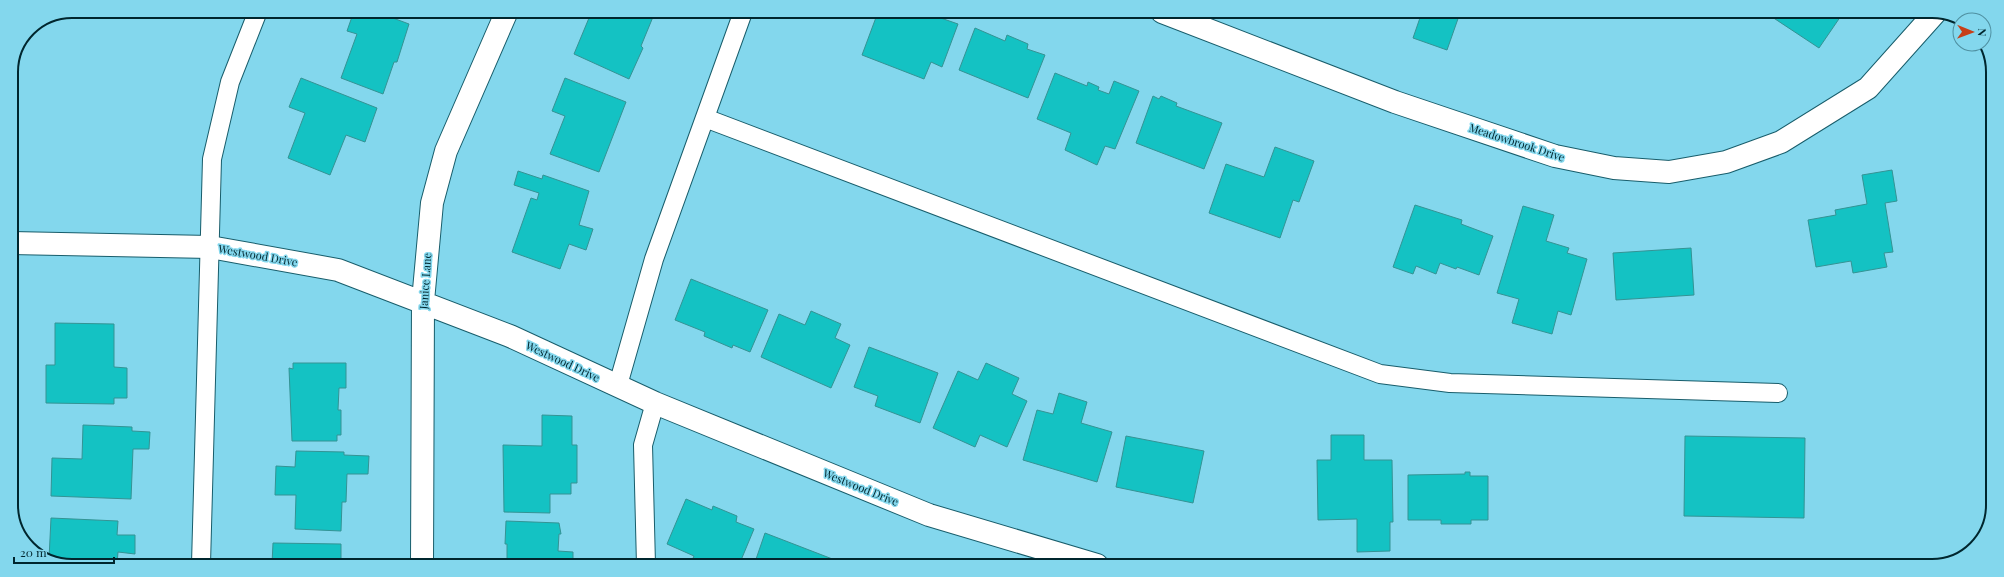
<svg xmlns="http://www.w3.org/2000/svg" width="2004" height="577" viewBox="0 0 2004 577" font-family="'Playfair Display',serif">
<rect width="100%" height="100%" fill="#83d7ed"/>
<path fill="#14c2c3" stroke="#349394" d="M354 11H374L409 24 397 62H394L383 94 341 78 357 34 347 31Z
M573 12H655L641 46 643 48 629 79 574 54 589 18Z
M878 12H935V16L958 24 942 67 931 62 924 79 862 55Z
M1422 12 1460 13 1447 50 1413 38Z
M1766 13H1843L1819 48Z
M975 28 1005 41 1007 35 1028 44 1027 49 1045 55 1028 98 959 70Z
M1055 73 1087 86 1088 82 1099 87 1098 90 1109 94 1114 81 1139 91 1115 149 1105 146 1097 165 1065 150 1071 133 1037 119Z
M301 78 377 108 365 142 346 135 330 175 288 158 305 113 289 107Z
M565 78 626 102 599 172 550 154 565 116 552 111Z
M1153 96 1159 99 1161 96 1177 103 1176 106 1222 123 1204 169 1136 143Z
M1275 147 1314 161 1299 202 1293 200 1280 238 1209 213 1226 164 1264 177Z
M1892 170 1897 201 1885 203 1893 252 1884 253 1887 267 1853 273 1851 261 1816 267 1808 220 1836 215 1835 210 1867 204 1862 175Z
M518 171 542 179 543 175 589 191 579 225 593 229 586 250 569 244 560 269 512 252 531 198 537 200 539 193 514 185Z
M1415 205 1462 220 1461 224 1493 236 1479 275 1457 267 1456 269 1440 263 1436 274 1416 266 1413 274 1393 267Z
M1523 206 1554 215 1546 241 1569 248 1567 253 1587 259 1571 315 1558 311 1552 334 1512 323 1519 299 1497 293Z
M1691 248 1694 295 1616 300 1613 253Z
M691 279 768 310 750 352 733 345 732 348 704 336 705 332 675 320Z
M811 311 841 324 835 338 850 345 831 388 761 357 779 314 805 325Z
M55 323 114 324V367L127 368V398H114V404L46 403V365H55Z
M869 347 938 373 920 423 875 406 878 396 854 387Z
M293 363H346V388H339L338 410H341V435H337V441H292L289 368 293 369Z
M986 363 1019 378 1012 394 1027 401 1007 447 980 435 975 447 933 428 958 371 978 380Z
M1059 393 1087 402 1081 423 1112 432 1097 482 1023 460 1037 410 1053 414Z
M542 415 572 416V445H577V483H571V494H550V513L504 512 503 445 542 446Z
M83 425 132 427V431L150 432 149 449H133L131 499 51 496 52 458 82 459Z
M1331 435H1364V460H1392L1393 522H1390V551L1357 552V519L1318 520 1317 460H1331Z
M1126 436 1204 451 1193 503 1116 487Z
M1685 436 1805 438 1804 518 1684 516Z
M296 451 344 452V455L369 456 368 474H347L346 502H342L341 531 295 529 296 495H275L276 466 295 467Z
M1465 472H1470V476H1488V520H1471V524H1441V520H1408V475L1465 474Z
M686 499 712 510 713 506 737 516 736 522 754 529 739 565H690L694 556 667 544Z
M51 518 118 521 117 535H135V554L118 552 117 564 55 563 49 559Z
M506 521 559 523 561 534H559L558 551 573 552V565L507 564V544H505Z
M765 533 835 560 833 565H754Z
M273 543 341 544V564H272Z"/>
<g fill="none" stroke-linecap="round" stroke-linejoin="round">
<g stroke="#185d6b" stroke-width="20">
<path id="lane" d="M705 118 1380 374 1450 383 1778 393
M618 385 654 259 743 12
M201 564 212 159 230 82 258 11
M646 565 643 445 655 403"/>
</g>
<g stroke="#185d6b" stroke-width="24">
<path id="street" d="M1162 12 1395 102 1555 156 1614 168 1669 172 1726 162 1781 142 1868 88 1935 13
M11 243 210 247 338 270 510 336 655 403 929 515 1097 565
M422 564 423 301 432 203 446 151 507 11"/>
</g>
<use href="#lane" stroke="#fff" stroke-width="18"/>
<use href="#street" stroke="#fff" stroke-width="22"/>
</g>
<g text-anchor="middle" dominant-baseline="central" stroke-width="3" stroke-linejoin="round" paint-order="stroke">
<g font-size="11" fill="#00262e" stroke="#83d7ed">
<text transform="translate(1517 142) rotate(18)">Meadowbrook Drive</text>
<text transform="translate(258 255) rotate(10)">Westwood Drive</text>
<text transform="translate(425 281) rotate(-86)">Janice Lane</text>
<text transform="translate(563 361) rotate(25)">Westwood Drive</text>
<text transform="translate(861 487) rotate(22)">Westwood Drive</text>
</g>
</g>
<path d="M0 0H2004V577H0ZM72 18H1932A54 54 0 0 1 1986 72V505A54 54 0 0 1 1932 559H72A54 54 0 0 1 18 505V72A54 54 0 0 1 72 18Z" fill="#83d7ed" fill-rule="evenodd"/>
<path fill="none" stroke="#00262e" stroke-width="2" d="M72 18H1932A54 54 0 0 1 1986 72V505A54 54 0 0 1 1932 559H72A54 54 0 0 1 18 505V72A54 54 0 0 1 72 18Z"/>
<g transform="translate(1972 32) rotate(91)"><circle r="19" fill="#83d7ed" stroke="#4f90a1"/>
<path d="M0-3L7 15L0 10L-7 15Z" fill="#c83f18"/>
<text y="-6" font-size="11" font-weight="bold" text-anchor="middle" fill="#00262e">N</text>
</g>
<path d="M14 557v6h100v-6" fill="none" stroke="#00262e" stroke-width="2"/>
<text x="20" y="557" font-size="12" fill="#00262e" stroke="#83d7ed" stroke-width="3" paint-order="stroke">20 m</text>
</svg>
